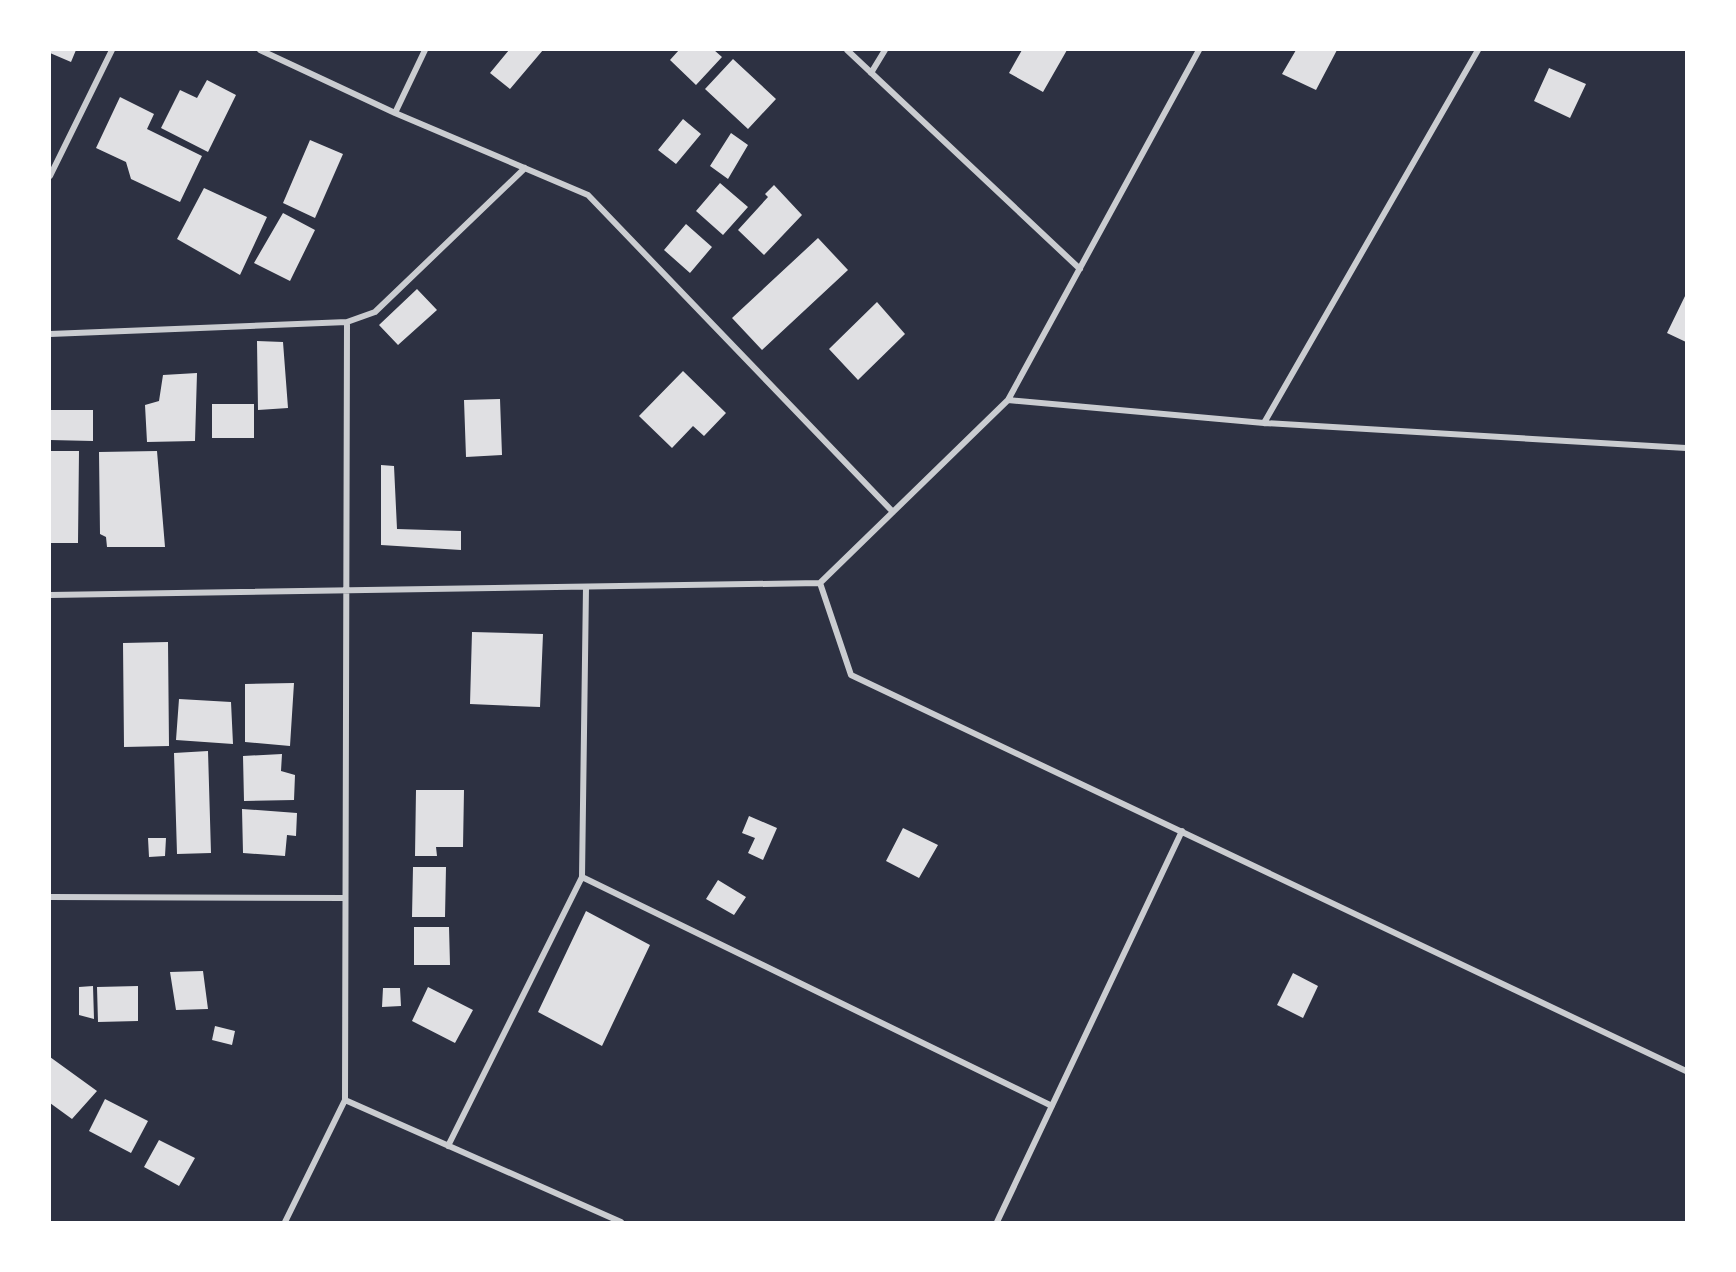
<svg xmlns="http://www.w3.org/2000/svg" width="1736" height="1272" viewBox="0 0 1736 1272" font-family="Merriweather,serif">
<rect width="100%" height="100%" fill="#2d3142"/>
<path fill="#e0e0e3" d="M50 50H76L71 62 50 53Z
M509 50H543L510 89 490 73Z
M679 50H714L722 57 696 85 670 60Z
M1022 50H1067L1043 92 1009 73Z
M1296 50H1337L1316 90 1282 74Z
M733 59 776 99 748 129 705 89Z
M1549 68 1586 84 1570 118 1534 101Z
M207 80 236 95 208 152 161 128 180 90 197 98Z
M120 97 154 114 147 129 202 156 180 202 131 179 126 162 96 148Z
M683 119 701 134 676 164 658 150Z
M731 133 748 145 728 179 710 166Z
M310 140 343 154 315 218 283 203Z
M720 183 748 207 723 235 696 211Z
M774 185 802 215 764 255 738 230 768 197 765 194Z
M204 188 267 217 240 275 177 239Z
M283 213 315 230 290 281 254 263Z
M686 224 712 247 690 273 664 250Z
M818 238 848 270 762 350 732 318Z
M417 289 437 310 398 345 379 325Z
M1686 294V342L1667 333Z
M877 302 905 334 858 380 829 349Z
M257 341 283 342 288 408 258 410Z
M683 371 726 413 704 436 693 426 672 448 639 416Z
M197 373 195 441 147 442 145 405 159 401 163 375Z
M500 399 502 455 466 457 464 400Z
M212 404H254V438H212Z
M50 410H93V441L50 440Z
M50 451H79L78 543H50Z
M157 451 165 547H107L106 537 100 534 99 452Z
M381 465 394 466 397 529 461 531V550L381 545Z
M472 632 543 634 540 707 470 704Z
M168 642 169 746 124 747 123 643Z
M294 683 290 746 245 742V684Z
M179 699 231 702 233 744 176 740Z
M208 751 211 853 177 854 174 753Z
M282 754 281 771 295 775 294 800 244 801 243 756Z
M416 790H464L463 847H436L437 856H415Z
M242 809 297 813 296 836 287 835 285 856 243 853Z
M749 816 777 828 763 860 748 853 755 838 742 833Z
M903 828 938 845 919 878 886 861Z
M148 838H166L165 856 149 857Z
M413 867H446L445 917H412Z
M718 880 746 897 734 915 706 899Z
M586 911 650 945 602 1046 538 1012Z
M414 927H449L450 965H414Z
M203 971 208 1009 176 1010 170 972Z
M1293 973 1318 986 1303 1018 1277 1005Z
M93 986 94 1019 79 1015V987Z
M138 986V1021L98 1022 97 987Z
M428 987 473 1010 455 1043 412 1021Z
M383 988H400L401 1006 382 1007Z
M215 1026 235 1031 232 1045 212 1040Z
M50 1057 97 1091 72 1119 50 1103Z
M105 1099 148 1121 131 1153 89 1131Z
M159 1140 195 1158 179 1186 144 1167Z"/>
<g fill="none" stroke-linecap="round" stroke-linejoin="round">
<path stroke="#caccd0" stroke-width="6" d="M260 50 395 113 588 195 893 512
M847 50 1080 269
M871 73 885 50
M395 113 425 50
M50 176 112 50
M50 334 347 322 375 312 525 168
M1008 400 1199 50
M1264 423 1478 50
M820 583 851 675 1686 1071
M50 595 820 583 1008 400 1264 423 1686 448
M582 877 1052 1106
M50 897 345 898
M345 1100 621 1222
M448 1146 582 877 586 587
M285 1222 345 1100 347 322
M997 1222 1182 831"/>
</g>
<rect width="1736" height="1272" fill="none" stroke="#ffffff" stroke-width="102"/>
</svg>
